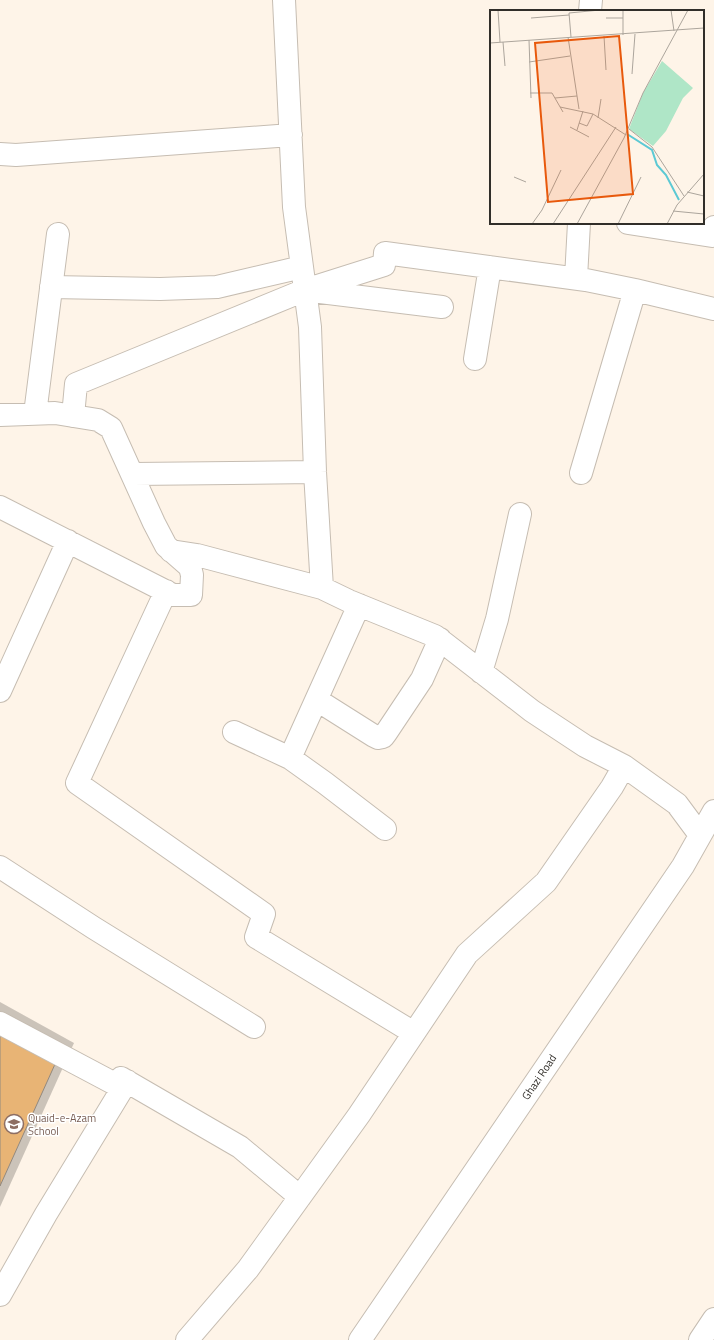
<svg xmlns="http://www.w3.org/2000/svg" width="714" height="1340" viewBox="0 0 714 1340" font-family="'Titillium Web',sans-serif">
<rect width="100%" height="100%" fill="#fef4e8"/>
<path fill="#0003" d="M0 1002 74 1043 0 1207Z"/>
<path fill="#e8b475" stroke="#92897f" d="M0 1031 56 1062 0 1186Z"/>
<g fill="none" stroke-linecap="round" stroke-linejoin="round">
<g stroke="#c6bdb2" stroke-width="24">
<path id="minor" d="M284 0 294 207 310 327 315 472 322 588
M590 11 591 0
M0 154 16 155 291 135
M628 223 712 236 714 227
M576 278 579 223
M51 287 160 289 217 287 302 267
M312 291 442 307
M475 359 490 267
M35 414 58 234
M0 415 55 413 98 420 111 428 154 523 166 546 190 567 192 575 191 595H173L0 507
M73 416 76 384 305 290 384 265 385 253 586 280 635 290 714 309
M581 473 635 290
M133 474 315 472
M171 551 197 555 322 588 349 601 435 636 532 711 585 746 624 766 677 804 700 835
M166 591 77 783 264 914 256 937 414 1033
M481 672 497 619 520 514
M0 691 68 541
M317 700 374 736 378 738 383 737 386 733 422 679 440 639
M234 732 290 758 325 783 385 829
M290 758 359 605
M0 867 94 928 254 1027
M0 1023 115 1084 121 1078 240 1147 300 1197
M0 1295 46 1214 127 1081
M187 1340 248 1269 359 1115 467 954 546 882 612 787 624 766
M360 1340 683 866 714 811
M700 1340 714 1319"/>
</g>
<use href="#minor" stroke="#fff" stroke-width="22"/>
</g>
<defs>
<g id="school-ring" transform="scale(1)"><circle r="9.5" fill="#fff" stroke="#8d6e63" stroke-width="1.5"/><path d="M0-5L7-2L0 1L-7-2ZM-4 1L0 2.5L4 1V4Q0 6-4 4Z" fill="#8d6e63"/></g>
</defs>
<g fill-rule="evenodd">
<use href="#school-ring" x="14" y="1124"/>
</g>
<g text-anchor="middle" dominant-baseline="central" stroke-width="3" stroke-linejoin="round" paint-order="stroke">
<g font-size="11" fill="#312e29" stroke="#fff">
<text transform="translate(539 1077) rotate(-56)">Ghazi Road</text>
</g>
<g font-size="11" fill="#785e54" stroke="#fff" text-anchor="start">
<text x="28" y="1118">Quaid-e-Azam<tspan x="28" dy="13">School</tspan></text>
</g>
</g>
<g transform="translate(490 10)">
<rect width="214" height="214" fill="#fef4e8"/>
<path d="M172 51 203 78 193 88 176 121 163 136 139 119 153 83Z" fill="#afe6c7"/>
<path fill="none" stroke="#5cc9d4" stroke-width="2" d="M137 124 162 140 167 155 176 165 189 190"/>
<path fill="none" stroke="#aca59c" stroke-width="1" d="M8 0 10 32M133 0V25M181 0 184 21M79 3 110 0M79 3 81 27M41 8 79 5M116 8H133M114 26 116 60M78 27 89 99M39 30 41 88M13 32 15 56M0 33 214 18M39 52 80 46M142 64 145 24M40 83H62L73 102M65 88 87 86M70 97 103 104 136 125M108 108 111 89M89 113 97 116 103 104M80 117 99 127M139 119 162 137 194 186M87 120 93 101M24 167 36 172M197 182 214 186M183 201 214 204M42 214 52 200 71 160M63 214 126 117M87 214 134 128 153 83 198 0M128 214 151 167M177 214 187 195 214 164"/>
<path fill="#e8590c" fill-opacity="0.15" stroke="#e8590c" stroke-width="2" d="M129 26 143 184 58 192 45 33Z"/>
<rect width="214" height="214" fill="none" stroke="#312e29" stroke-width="2"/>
</g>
</svg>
